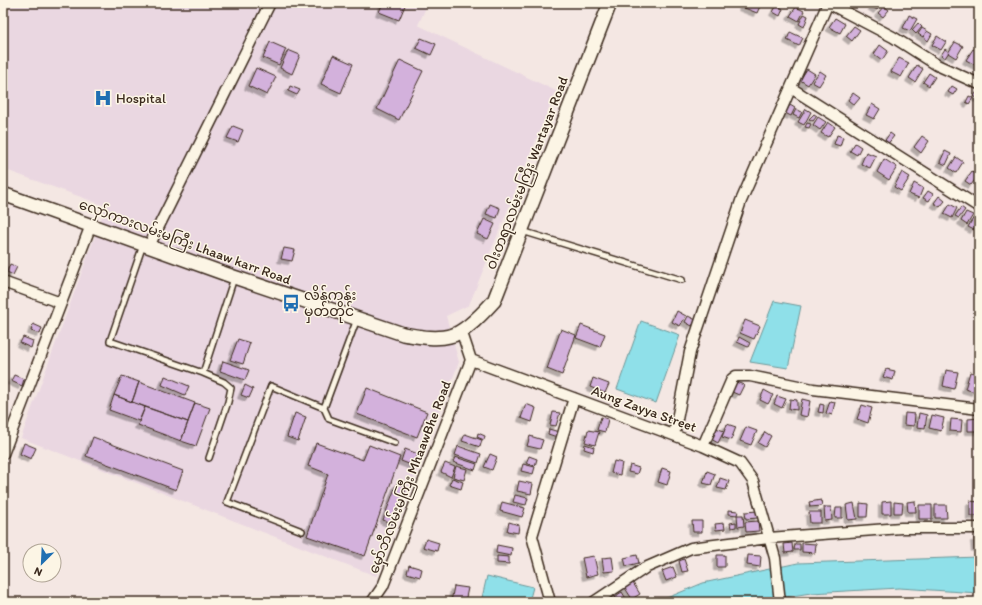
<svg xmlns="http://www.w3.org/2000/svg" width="982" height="605" viewBox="0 0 982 605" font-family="Itim,'Noto Sans Myanmar',sans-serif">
<defs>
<filter id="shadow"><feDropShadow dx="-3.5" dy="3.5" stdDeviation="0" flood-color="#0004"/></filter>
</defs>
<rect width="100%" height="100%" fill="#f4e7e3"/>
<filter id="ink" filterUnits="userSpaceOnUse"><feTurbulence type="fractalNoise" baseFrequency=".025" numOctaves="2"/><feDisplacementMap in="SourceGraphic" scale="8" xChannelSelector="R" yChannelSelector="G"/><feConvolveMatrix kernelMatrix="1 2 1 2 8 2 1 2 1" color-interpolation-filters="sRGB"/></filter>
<g filter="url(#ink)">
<path fill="#ead7e1" d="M3 3H428L418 25 556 91 469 305 446 316 459 362 376 576 21 438 106 206 3 169Z"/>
<path fill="#8fe0e9" stroke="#6d9798" d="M774 301 801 306 788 368 750 362Z
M641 321 680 335 656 403 617 389Z
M979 557V593L899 588 811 593 754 602H657L703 583 798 563Z
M487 576 533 587 529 602H481Z"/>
<path fill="#d3b1dc" stroke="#3b2a1e" filter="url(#shadow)" d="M383 3H406L399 20 379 12Z
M744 3H759L761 4 757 13 742 7Z
M873 3H883L877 10 871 6Z
M777 5 783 9 780 16 773 12Z
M884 6 889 10 883 17 878 13Z
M796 7 804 11 799 21 790 16Z
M804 14 808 16 804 27 799 24Z
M909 15 917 19 910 31 903 28Z
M835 18 845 24 840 33 829 27Z
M918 23 922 27 916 34 912 30Z
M854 26 860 30 852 41 846 36Z
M922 28 927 31 923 37 918 34Z
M927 31 932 34 928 41 923 37Z
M790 32 803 38 799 46 787 40Z
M937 36 946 42 941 50 932 45Z
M421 38 436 44 431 55 416 48Z
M270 42 286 49 279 65 263 58Z
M955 42 963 46 956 58 948 53Z
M880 45 888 51 882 60 874 54Z
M945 49 949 52 945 58 941 55Z
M973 49 979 52V67L966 60Z
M288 50 300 55 292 74 280 68Z
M333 55 353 64 341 93 321 84Z
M899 58 909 63 901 77 891 72Z
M400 60 423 71 399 120 377 109Z
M917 65 923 69 915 82 909 78Z
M256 68 276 77 267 95 248 86Z
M807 69 815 74 808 85 800 80Z
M820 71 826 75 819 86 812 82Z
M929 73 935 77 929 86 923 82Z
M290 86 300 90 297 95 288 91Z
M952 86 957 89 953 95 948 92Z
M978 90 979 97 978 99 974 96Z
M853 93 860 98 854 105 848 100Z
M969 96 973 98 969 104 966 102Z
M872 104 880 109 874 119 866 115Z
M790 105 795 108 791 116 785 113Z
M796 109 802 112 799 118 793 115Z
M806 109 811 112 804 125 798 122Z
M814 114 817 116 813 121 809 119Z
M818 117 826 122 820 130 813 125Z
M828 122 835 127 828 137 821 133Z
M807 123 811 124 809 128 805 127Z
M233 126 243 130 238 142 227 138Z
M890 133 894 136 887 145 883 143Z
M837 135 843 137 840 146 834 144Z
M922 136 929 141 921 153 914 147Z
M855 143 861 147 857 155 850 151Z
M945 151 951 154 946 165 940 162Z
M866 152 876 156 870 168 861 164Z
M956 157 963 162 956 173 949 168Z
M884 159 897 167 889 180 877 172Z
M972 171 978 176 971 185 965 181Z
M902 172 910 177 901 191 894 187Z
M914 183 923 188 919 198 909 194Z
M928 191 933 194 929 201 923 198Z
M939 196 945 201 940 207 934 203Z
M490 204 500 208 497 218 486 214Z
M950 204 957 208 952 218 944 214Z
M961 207 965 210 959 218 955 216Z
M966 212 973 215 967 225 961 221Z
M974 217 979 220 974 230 968 227Z
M484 219 495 224 488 239 477 234Z
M284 248 295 250 292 261 281 259Z
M10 264 17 267 13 275 7 272Z
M677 311 686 316 680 326 672 322Z
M688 316 696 320 692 326 685 322Z
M745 320 760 326 754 339 740 333Z
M33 324 42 328 40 334 31 331Z
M581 325 605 334 600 347 576 338Z
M561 329 576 335 562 375 547 369Z
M23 337 33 341 31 348 20 343Z
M739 337 750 343 748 347 737 342Z
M238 339 250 343 243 364 230 360Z
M223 361 249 370 245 380 220 371Z
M886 369 895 371 893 380 883 377Z
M946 370 958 372 954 389 943 386Z
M970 372 979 374 975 392 965 389Z
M14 375 24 379 22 386 11 381Z
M122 376 139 382 132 402 114 395Z
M165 376 189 386 185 395 162 385Z
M593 378 609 384 605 393 590 387Z
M139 382 195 403 188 422 132 402Z
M736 382 744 385 739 395 732 392Z
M245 385 253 389 249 398 241 395Z
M367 388 427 412 417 437 357 414Z
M764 390 773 395 768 404 760 400Z
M114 395 145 407 139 421 109 410Z
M777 396 786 399 782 408 774 404Z
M790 399 797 400V410L789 409Z
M802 399 810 401 807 417 799 415Z
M830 401 835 402 832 415 826 413Z
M195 403 210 408 196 446 181 441Z
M526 404 536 408 532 422 521 418Z
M820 404 824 405 823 413 818 412Z
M862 405 872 408 868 423 857 419Z
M145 407 188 422 181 441 138 425Z
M553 412 560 413 556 426 550 425Z
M295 413 306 417 298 441 287 437Z
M905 413 915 414 914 426 904 425Z
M919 413 927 415 925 428 917 427Z
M932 415 944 418 941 431 929 428Z
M601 417 608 419 605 432 597 430Z
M979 418V431H968V419Z
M951 419 962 420 961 432 950 431Z
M727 424 736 427 731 440 722 437Z
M746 427 757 431 751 445 740 441Z
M716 428 724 431 718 443 711 439Z
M549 429 559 432 557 437 548 434Z
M588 430 599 432 595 445 585 442Z
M765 432 771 436 765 447 758 443Z
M478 433 485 436 484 440 477 437Z
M465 434 482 440 480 447 462 441Z
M530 436 543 440 540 449 527 446Z
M93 437 183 471 176 490 86 456Z
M24 443 36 448 31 459 20 454Z
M316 443 363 460 369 445 400 457 365 556 307 536 328 474 308 466Z
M585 444 594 447 593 452 584 449Z
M458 446 481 454 478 463 455 455Z
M405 449 418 454 414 466 401 461Z
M490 454 497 457 492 470 484 467Z
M529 456 537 459 535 466 526 463Z
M455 457 477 464 475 470 453 462Z
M614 461 622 463 620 475 611 473Z
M445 463 455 467 451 477 441 472Z
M523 464 535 467 533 474 521 471Z
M630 465 639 468 637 474 628 472Z
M456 466 467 469 464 480 453 477Z
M662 468 671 471 667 485 658 482Z
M707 471 715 474 711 485 703 483Z
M452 478 463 482 461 489 449 485Z
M720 478 729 481 726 490 717 488Z
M519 481 533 484 531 494 517 491Z
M397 483 407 487 393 524 383 520Z
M515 495 528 498 526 505 513 502Z
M821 500 822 506 810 507 809 502Z
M891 501V514H882V502Z
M915 501 916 512H908L907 502Z
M970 501 979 502V516H970Z
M502 502 525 508 522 517 500 511Z
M894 502 903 503 902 513H894Z
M854 503 857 519 848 520 846 505Z
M860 503 868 504 867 517H860Z
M919 505H932V519H919Z
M935 505H946L947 518H935Z
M824 507H831L832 520 825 521Z
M836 508H842V518H835Z
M729 510 738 511 737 515 729 514Z
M758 511V518L746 519 745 512Z
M809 512H821V523H810Z
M737 515H743L744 526 738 527Z
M692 521H702V532H693Z
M758 521 759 531 746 532 745 522Z
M509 522 519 525 518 533 507 531Z
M736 522V527L731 528 730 523Z
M724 523 725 529 716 530 715 524Z
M974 538H979V547L975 548Z
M426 539 439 543 437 551 423 547Z
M792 543 793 552 785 553 784 544Z
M802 543 816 544 815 553 802 552Z
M795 544H800V550H794Z
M497 545 512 548 511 556 496 553Z
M637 555 639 563 626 566 624 558Z
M717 555H725V567H717Z
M748 555 761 556 760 567 747 565Z
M497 556 509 557V564L497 563Z
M594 556 598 574 586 577 582 558Z
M612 557 614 571 604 572 602 558Z
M684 559 688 571 682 572 679 561Z
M409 565 422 569 420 577 407 573Z
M673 567 677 577 666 581 662 571Z
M633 583 640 594 632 599 625 588Z
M454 586 468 588 465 602H451Z
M622 592 628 602H618L614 597Z"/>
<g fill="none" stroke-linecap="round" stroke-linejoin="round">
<g stroke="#3b2a1e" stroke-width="8">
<path id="service" d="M522 231 682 280
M143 245 110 341 203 373 234 278
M203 373 224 382 231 388 228 402 209 458
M324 408 357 319
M302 531 227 502 271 386 324 408 329 419 395 443"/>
</g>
<g stroke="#3b2a1e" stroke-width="13">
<path id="minor" d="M828 3 893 37 937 65 979 84
M791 88 979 207
M149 246 270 3
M3 282 61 303
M461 330 471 360 703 446 740 463 753 481 775 558 780 602
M674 435 690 352 741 201 828 3
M703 446 732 379 736 376H750L813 389 979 409
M3 454 91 225
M372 602 383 586 471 360
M550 602 532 536 574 398
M594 602 645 568 691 548 769 538 901 528H979"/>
</g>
<g stroke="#3b2a1e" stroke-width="16">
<path id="tertiary" d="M3 194 234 277 403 334C417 336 435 340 450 336 465 333 484 312 494 301L610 3"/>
</g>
<use href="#service" stroke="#fcf5e5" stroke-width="5"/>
<use href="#minor" stroke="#fcf5e5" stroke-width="10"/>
<use href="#tertiary" stroke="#fcf5e5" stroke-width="13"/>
</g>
</g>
<defs>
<g id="hospital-bare" transform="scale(1.38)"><path d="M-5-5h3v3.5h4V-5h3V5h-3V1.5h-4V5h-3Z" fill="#1f6fb2" stroke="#fcf5e5" stroke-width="2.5" paint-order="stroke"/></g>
<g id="bus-bare" transform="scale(1.38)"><path d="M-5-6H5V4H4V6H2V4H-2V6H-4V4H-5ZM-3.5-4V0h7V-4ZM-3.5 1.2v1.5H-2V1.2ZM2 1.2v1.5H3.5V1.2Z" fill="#1f6fb2" stroke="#fcf5e5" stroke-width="2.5" paint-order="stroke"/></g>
</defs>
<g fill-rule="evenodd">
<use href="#hospital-bare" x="103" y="98"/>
<use href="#bus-bare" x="291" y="303"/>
</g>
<g text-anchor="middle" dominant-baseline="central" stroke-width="3" stroke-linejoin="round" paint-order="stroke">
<g font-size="14" fill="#3b2a1e" stroke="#fcf5e5" text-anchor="start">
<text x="116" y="98">Hospital</text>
<text x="304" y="295">လိန်ကုန်း<tspan x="304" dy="16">မှတ်တိုင်</tspan></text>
</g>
<g font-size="14" fill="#3b2a1e" stroke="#fcf5e5">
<text transform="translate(527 173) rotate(-69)">ဝါးတရာလမ်းမကြီး Wartayar Road</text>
<text transform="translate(185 242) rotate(20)">လှော်ကားလမ်းမကြီး Lhaaw karr Road</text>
<text transform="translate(644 409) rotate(20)">Aung Zayya Street</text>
<text transform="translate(410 477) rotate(-69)">မှော်ဘီလမ်းမကြီး MhaawBhe Road</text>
</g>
</g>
<rect width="982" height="605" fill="none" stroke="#fcf5e5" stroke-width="16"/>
<rect x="8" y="8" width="966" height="589" fill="none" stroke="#3b2a1e" stroke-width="1.5" filter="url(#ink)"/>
<g transform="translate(42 563) rotate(204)"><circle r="19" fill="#fcf5e5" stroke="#afa495"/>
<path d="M0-3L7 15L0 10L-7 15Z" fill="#1f6fb2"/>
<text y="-6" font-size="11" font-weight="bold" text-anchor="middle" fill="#3b2a1e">N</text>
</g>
</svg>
